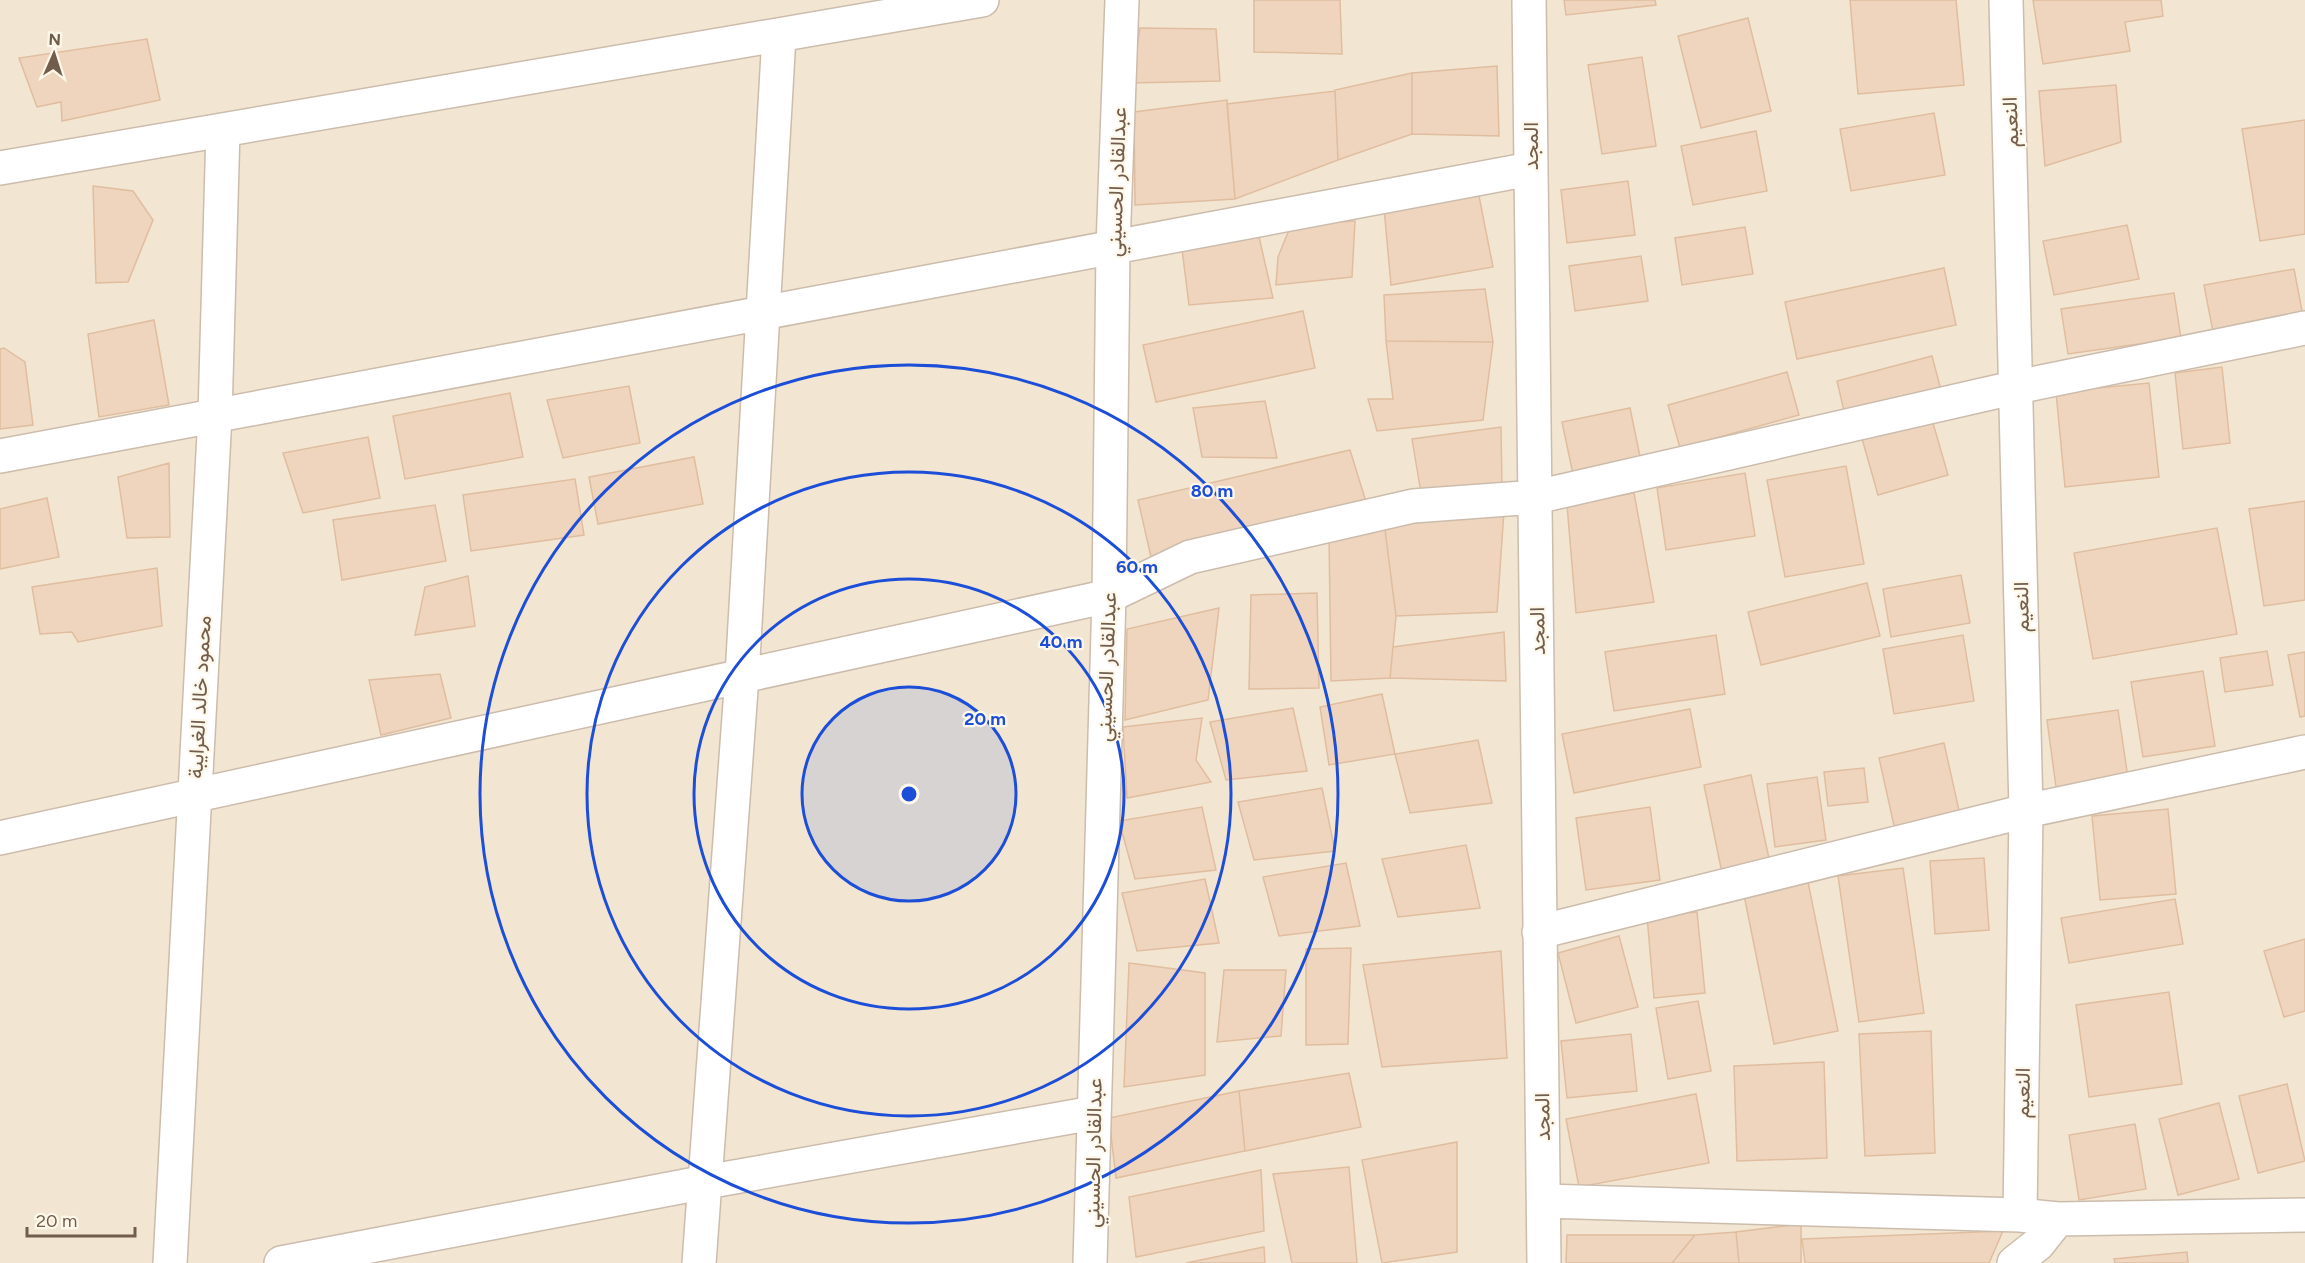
<svg xmlns="http://www.w3.org/2000/svg" width="2305" height="1263" viewBox="0 0 2305 1263" font-family="Figtree,Vazirmatn,sans-serif">
<rect width="100%" height="100%" fill="#fbf4e5"/>
<path fill="#f2e6d3" d="M0 0H2305V1263H0Z"/>
<path fill="#efd5be" stroke="#e0bd9f" stroke-width="1.5" d="M1254 0H1340L1342 54 1254 52Z
M1564 0H1655L1656 5 1566 15Z
M1850 0H1956L1964 85 1858 94Z
M2033 0H2161L2163 16 2125 22 2130 51 2043 64Z
M1748 18 1771 111 1701 128 1678 36Z
M1140 28 1216 29 1220 81 1131 83Z
M147 39 160 100 62 121 61 102 37 107 19 58Z
M1642 57 1656 146 1602 154 1588 65Z
M1497 66 1499 136 1412 134V73Z
M1412 73V134L1338 160 1335 90Z
M2116 85 2121 142 2045 166 2039 91Z
M1335 91 1338 160 1235 199 1227 104Z
M1227 100 1235 199 1135 205 1134 112Z
M1934 113 1945 175 1851 191 1840 129Z
M2305 120V234L2260 241 2242 129Z
M1756 131 1767 191 1693 205 1681 146Z
M1628 181 1635 235 1567 243 1561 190Z
M93 186 133 191 153 220 128 282 96 283Z
M1478 191 1493 267 1391 285 1383 197Z
M1355 221 1352 277 1276 285 1278 257 1291 225Z
M2127 225 2139 279 2054 295 2043 241Z
M1745 227 1753 274 1682 285 1675 238Z
M1257 228 1273 298 1189 305 1181 241Z
M1641 256 1648 301 1575 311 1569 266Z
M1944 268 1956 325 1797 359 1785 302Z
M2294 269 2303 316 2213 332 2204 285Z
M1485 289 1493 342 1386 341 1384 295Z
M2174 293 2181 338 2068 354 2061 309Z
M1303 311 1315 368 1156 402 1143 345Z
M154 320 169 405 99 417 88 334Z
M1386 341 1493 342 1483 420 1377 431 1368 399H1393Z
M4 348 25 362 33 425 0 429V349Z
M1932 356 1941 390 1845 415 1837 381Z
M2222 367 2230 443 2183 449 2175 373Z
M1787 372 1799 415 1680 448 1668 405Z
M2149 383 2159 477 2065 487 2056 392Z
M629 386 640 443 563 458 547 400Z
M510 393 523 457 405 479 393 416Z
M1265 401 1277 458 1202 457 1193 408Z
M1630 408 1642 466 1574 479 1562 422Z
M1931 416 1948 475 1878 495 1861 435Z
M1501 427 1502 486 1421 493 1412 439Z
M368 437 380 498 303 513 283 453Z
M1350 450 1367 505 1151 557 1138 500Z
M694 457 703 504 598 524 589 477Z
M169 463 170 537 127 538 118 477Z
M1846 466 1864 564 1785 577 1767 480Z
M1745 473 1755 536 1666 550 1657 488Z
M575 479 584 535 471 551 463 495Z
M1634 493 1654 602 1576 613 1567 505Z
M47 498 59 557 0 569V509Z
M2305 501V600L2264 606 2249 509Z
M435 505 446 561 342 580 333 520Z
M1504 511 1497 612 1396 616 1384 522Z
M1384 522 1396 616 1390 678 1331 681 1329 535Z
M2217 528 2237 634 2093 659 2074 553Z
M157 568 162 626 78 642 72 632 40 634 32 587Z
M1961 575 1970 623 1891 637 1883 589Z
M468 576 475 626 415 635 425 587Z
M1867 583 1880 636 1761 665 1748 612Z
M1317 593 1319 688 1249 689 1251 595Z
M1219 608 1208 700 1125 720 1127 629Z
M1504 632 1506 681 1390 678 1393 647Z
M1716 635 1725 694 1614 711 1605 652Z
M1963 635 1974 701 1894 714 1883 649Z
M2267 651 2273 685 2225 692 2220 658Z
M2305 652V716L2300 717 2288 655Z
M2203 671 2215 746 2143 757 2131 682Z
M440 674 451 718 381 735 369 680Z
M1382 694 1395 754 1329 765 1320 707Z
M1293 708 1307 771 1226 780 1210 722Z
M1690 709 1701 767 1574 793 1562 734Z
M2118 710 2128 778 2056 787 2047 720Z
M1202 718 1196 760 1211 782 1127 798 1123 727Z
M1478 740 1492 803 1410 813 1395 754Z
M1944 743 1960 815 1895 830 1879 758Z
M1864 768 1868 802 1828 806 1824 772Z
M1751 775 1770 863 1722 873 1704 785Z
M1817 777 1826 840 1775 847 1767 784Z
M1322 788 1335 851 1254 860 1238 802Z
M1202 807 1216 870 1135 879 1119 821Z
M1650 807 1660 880 1586 890 1576 818Z
M2168 809 2176 894 2100 900 2092 816Z
M1466 845 1480 908 1398 917 1382 859Z
M1984 858 1989 930 1935 934 1930 861Z
M1346 863 1360 926 1279 936 1263 877Z
M1903 868 1924 1013 1859 1022 1838 876Z
M1205 879 1219 943 1137 951 1122 893Z
M1808 882 1838 1031 1774 1044 1744 895Z
M2175 899 2183 944 2069 963 2061 918Z
M1697 912 1705 993 1654 998 1647 916Z
M1619 936 1638 1007 1576 1023 1558 953Z
M2305 939V1011L2284 1017 2264 951Z
M1351 948 1348 1044 1306 1045V949Z
M1501 951 1507 1058 1382 1067 1363 965Z
M1129 963 1205 973V1075L1124 1087Z
M1224 970H1286L1281 1036 1217 1042Z
M2169 992 2182 1084 2089 1097 2076 1005Z
M1698 1001 1711 1071 1668 1079 1656 1008Z
M1931 1031 1935 1153 1865 1156 1859 1034Z
M1631 1034 1637 1091 1567 1098 1561 1041Z
M1824 1062 1827 1158 1737 1161 1734 1066Z
M1349 1073 1361 1127 1245 1151 1239 1091Z
M2287 1084 2305 1161 2258 1173 2239 1096Z
M1239 1091 1245 1151 1116 1178 1109 1118Z
M1696 1094 1709 1163 1579 1187 1566 1119Z
M2219 1103 2239 1179 2178 1195 2159 1119Z
M2135 1124 2146 1189 2079 1200 2069 1135Z
M1457 1142V1252L1382 1263 1362 1160Z
M1349 1167 1357 1263H1292L1273 1174Z
M1261 1170 1264 1231 1136 1257 1129 1197Z
M1801 1224V1263H1739L1736 1232Z
M2003 1231 1989 1263H1805L1802 1239Z
M1736 1232 1739 1263H1672L1695 1235Z
M1567 1235H1695L1672 1263H1566Z
M1264 1247 1265 1263H1186Z
M2187 1252 2188 1263H2115L2114 1259Z"/>
<g fill="none" stroke-linecap="round" stroke-linejoin="round">
<g stroke="#ccbcac" stroke-width="36">
<path id="minor" d="M1529 0 1544 1263
M2006 0 2026 811 2020 1215
M0 168 982 0
M0 456 1530 169
M0 838 1109 596 1190 557 1413 506 1536 497 2017 387 2305 328
M1539 932 2026 811 2305 752
M1544 1201 2020 1215 2058 1219 2305 1215
M170 1263 215 415 223 130
M281 1263 706 1182 1093 1113
M699 1263 742 676 779 36
M1090 1263 1109 596 1113 247 1122 0
M2014 1263 2038 1244 2058 1219"/>
</g>
<use href="#minor" stroke="#fff" stroke-width="33"/>
</g>
<circle cx="909" cy="794" r="107" fill="#1d4ed8" fill-opacity=".12"/>
<g fill="none" stroke="#1d4ed8" stroke-width="3">
<circle cx="909" cy="794" r="107"/>
<circle cx="909" cy="794" r="215"/>
<circle cx="909" cy="794" r="322"/>
<circle cx="909" cy="794" r="429"/>
</g>
<g text-anchor="middle" dominant-baseline="central" stroke-width="4.5" stroke-linejoin="round" paint-order="stroke">
<g font-size="21" fill="#725c4c" stroke="#fef8eb">
<text transform="translate(2010 122) rotate(-92)">النعيم</text>
<text transform="translate(1530 146) rotate(-90)">المجد</text>
<text transform="translate(1116 182) rotate(-88)">عبدالقادر الحسيني</text>
<text transform="translate(2021 607) rotate(-91)">النعيم</text>
<text transform="translate(1537 631) rotate(-91)">المجد</text>
<text transform="translate(1106 667) rotate(-88)">عبدالقادر الحسيني</text>
<text transform="translate(199 697) rotate(-87)">محمود خالد الغرايبة</text>
<text transform="translate(2022 1093) rotate(-89)">النعيم</text>
<text transform="translate(1542 1117) rotate(-91)">المجد</text>
<text transform="translate(1093 1153) rotate(-89)">عبدالقادر الحسيني</text>
</g>
</g>
<circle cx="909" cy="794" r="9" fill="#1d4ed8" stroke="#fef8eb" stroke-width="3"/>
<g font-size="18" text-anchor="middle" font-weight="bold" fill="#1d4ed8" stroke="#fef8eb" stroke-width="4.5" stroke-linejoin="round" paint-order="stroke">
<text x="1212" y="497">80 m</text>
<text x="1137" y="573">60 m</text>
<text x="1061" y="648">40 m</text>
<text x="985" y="725">20 m</text>
</g>
<g transform="translate(54 54) rotate(3)" stroke="#fef8eb" stroke-width="4.5" paint-order="stroke">
<path d="M0-4.5L10 22L0 15L-10 22Z" fill="#725c4c"/>
<text y="-9" font-size="16" font-weight="bold" text-anchor="middle" fill="#725c4c">N</text>
</g>
<path d="M27 1227v9h108v-9" fill="none" stroke="#725c4c" stroke-width="3"/>
<text x="36" y="1227" font-size="18" fill="#725c4c" stroke="#fef8eb" stroke-width="4.5" paint-order="stroke">20 m</text>
</svg>
